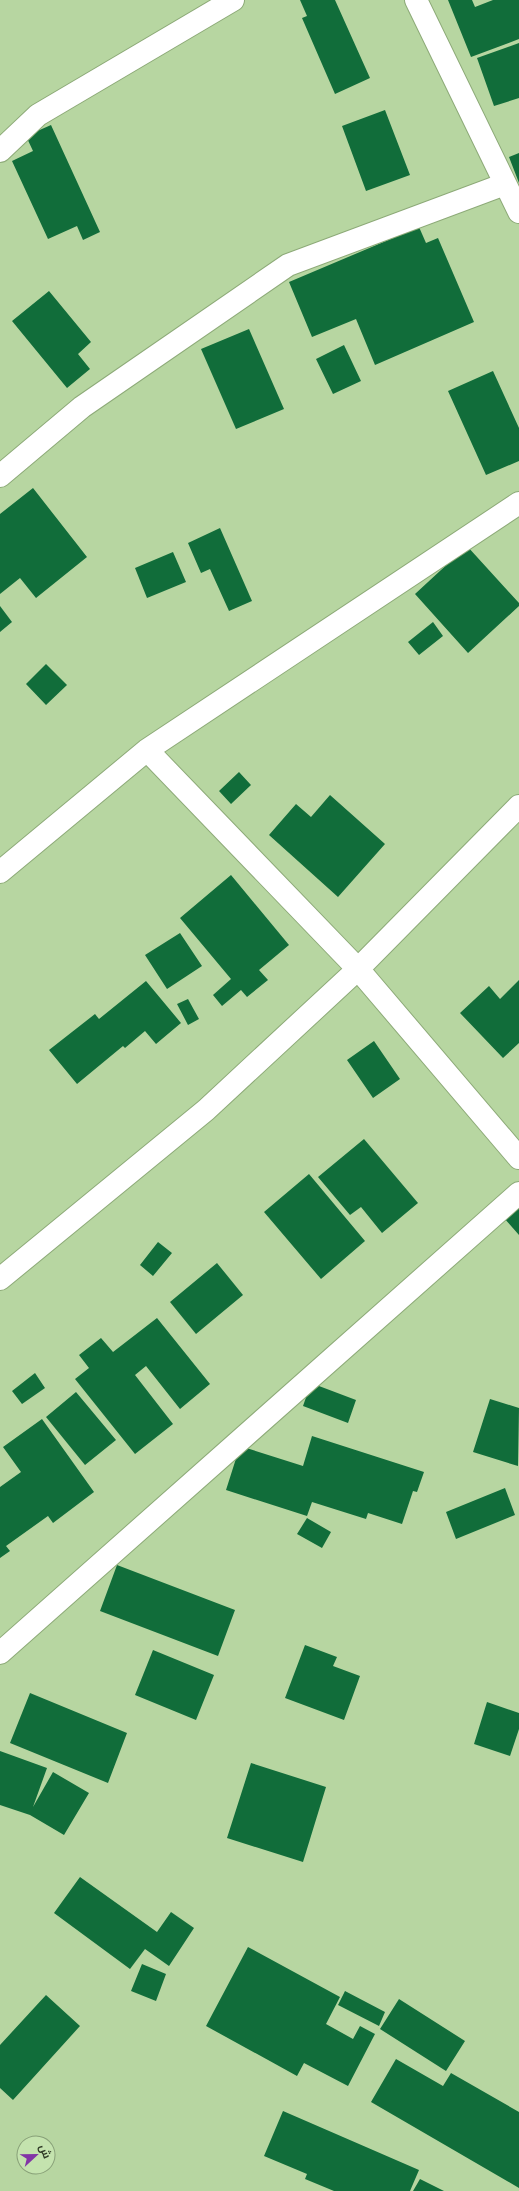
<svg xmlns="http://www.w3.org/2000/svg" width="519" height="2191" viewBox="0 0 519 2191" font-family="'Times New Roman',Cairo,serif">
<rect width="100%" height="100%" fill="#b7d6a1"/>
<path fill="#116d3a" d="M300 0H335L370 78 335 94 302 18 307 16Z
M448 0H472L475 7 493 0H519V39L471 57Z
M519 43V98L494 106 477 58Z
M385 110 410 175 366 191 342 126Z
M51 125 100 232 83 240 77 226 48 239 12 161 33 151 26 136Z
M519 153V183L509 157Z
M419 227 426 243 438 238 474 322 375 365 356 319 312 337 289 282Z
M49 291 91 342 78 354 90 369 67 388 12 321Z
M249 329 284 409 236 429 201 349Z
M344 345 361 381 333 394 316 359Z
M493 371 519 428V461L486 475 448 391Z
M33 488 87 557 36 598 20 578 0 594V514Z
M220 528 252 601 229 611 210 569 201 573 188 543Z
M467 546 519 603V606L468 653 415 594Z
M173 552 186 582 147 598 135 568Z
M0 606 12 622 0 632Z
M433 622 443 636 419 655 408 642Z
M46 664 67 685 46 705 26 684Z
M239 772 251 785 231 804 219 791Z
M330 795 385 844 338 897 269 835 296 804 311 817Z
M231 875 289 945 259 970 268 980 247 997 241 990 222 1006 213 995 231 979 180 918Z
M180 933 202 966 167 989 145 955Z
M519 980V1043L503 1058 460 1013 489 986 500 999Z
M146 981 181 1023 156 1044 145 1031 125 1048 123 1046 77 1084 49 1050 95 1014 99 1019Z
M188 999 199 1019 188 1025 177 1004Z
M374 1041 400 1079 373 1098 347 1060Z
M364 1139 418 1203 382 1233 361 1207 350 1215 318 1177Z
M309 1174 365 1241 321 1279 264 1212Z
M519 1204V1235L504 1218Z
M158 1242 172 1253 153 1276 140 1265Z
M217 1263 243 1295 196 1334 170 1302Z
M157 1318 210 1384 180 1409 146 1366 135 1375 173 1424 135 1454 75 1379 89 1368 79 1355 101 1338 113 1352Z
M35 1373 45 1388 22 1404 12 1391Z
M311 1383 356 1400 348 1423 303 1406Z
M76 1392 116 1440 85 1465 46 1417Z
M490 1399 519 1408 518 1466 473 1452Z
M42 1419 94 1492 53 1523 48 1516 6 1546 10 1551 0 1558V1487L21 1472 3 1447Z
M312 1436 424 1472 417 1492 413 1491 402 1524 368 1513 366 1519 312 1502 307 1516 226 1490 240 1446 303 1466Z
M505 1488 515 1515 456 1539 446 1512Z
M307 1518 331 1532 322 1548 297 1534Z
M117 1565 235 1610 218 1656 100 1611Z
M305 1645 337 1657 333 1666 360 1676 344 1720 285 1698Z
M153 1650 214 1675 196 1720 135 1695Z
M30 1693 127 1733 108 1783 10 1743Z
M487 1702 519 1713V1729L510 1756 474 1744Z
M0 1751 47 1768 33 1807 53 1772 89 1793 64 1835 30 1815 0 1805Z
M251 1763 326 1787 303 1862 227 1838Z
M80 1877 157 1932 171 1912 194 1928 169 1966 145 1949 130 1969 54 1913Z
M248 1947 340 1997 326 2024 353 2039 360 2026 375 2034 348 2086 304 2063 297 2076 206 2026Z
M142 1964 166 1974 156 2001 131 1991Z
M345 1991 385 2012 379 2026 338 2005Z
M46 1995 80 2026 13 2100 0 2088V2045Z
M399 1999 465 2041 446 2071 380 2029Z
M396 2059 443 2086 451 2073 519 2112V2188L371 2102Z
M283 2111 419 2170 410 2191H334L305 2179 307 2174 264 2156Z
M420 2179 444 2191H413Z"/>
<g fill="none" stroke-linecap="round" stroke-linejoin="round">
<g stroke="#8daa78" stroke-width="24">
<path id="minor" d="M416 0 519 212
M0 151 38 115 233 0
M0 476 82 407 288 265 505 184
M147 750 358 969 519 1158
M0 872 147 750 519 503
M0 1279 206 1110 358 969 519 806"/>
</g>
<g stroke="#8daa78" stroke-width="24">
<path id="tertiary" d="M0 1653 519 1193"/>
</g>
<use href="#minor" stroke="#fff" stroke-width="22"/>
<use href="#tertiary" stroke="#fff" stroke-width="22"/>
</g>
<g transform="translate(36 2155) rotate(68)"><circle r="19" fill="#c4e3ae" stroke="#88a078"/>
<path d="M0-3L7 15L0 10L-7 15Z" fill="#8235a6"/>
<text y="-6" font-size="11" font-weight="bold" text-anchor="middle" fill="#2f3b26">ش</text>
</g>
</svg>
